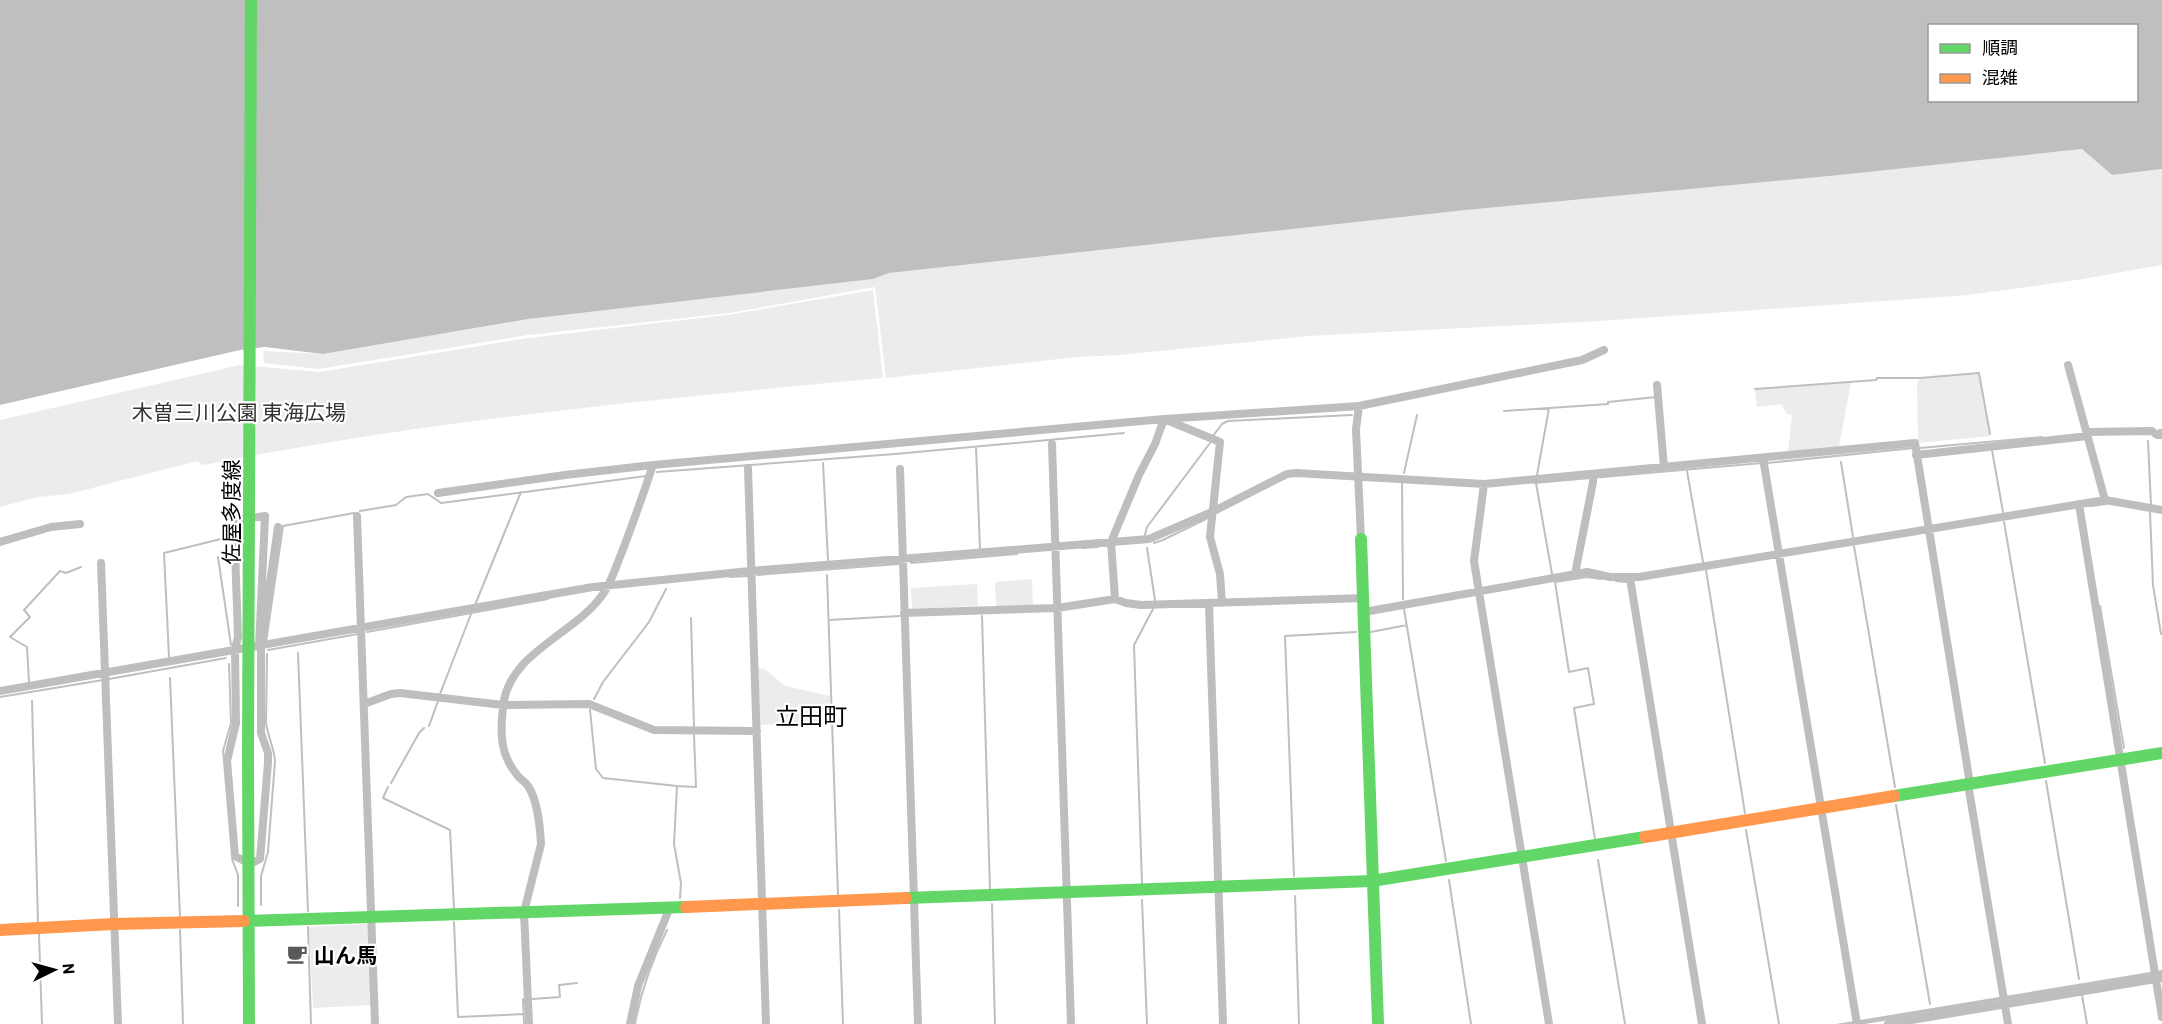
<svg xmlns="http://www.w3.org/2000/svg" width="2162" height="1024" viewBox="0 0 2162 1024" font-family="Barlow,'Noto Sans JP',sans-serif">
<rect width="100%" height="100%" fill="#fff"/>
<path fill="#ececec" d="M2083 149 2112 175 2162 169V265L2077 280 1968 295 1600 321 1309 336 1119 355 1077 357 886 378 875 287 730 313 528 335 318 369 264 363 263 351 323 354 527 319 873 279 889 273 1466 210Z
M873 290 883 378C656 399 428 420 204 465L197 461 69 494 38 497 0 507V420L240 365 320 372 528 338 727 315Z
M1979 373 1990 436 1918 443 1917 383 1920 378Z
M1851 382 1839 446 1788 452 1792 415 1787 414 1781 404 1757 407 1755 389Z
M1032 579 1033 605 996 607 995 582Z
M977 584 978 606 912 609 911 588Z
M757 668 765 669 785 686 830 696V722L760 725Z
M366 924 369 927 372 1005 313 1008 309 927Z"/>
<path fill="#bfbfbf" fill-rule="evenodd" d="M0 0H2162V169L2112 175 2082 149 1839 175 1466 210 889 273 873 279 528 319 323 354 265 347 240 350 0 405ZM1930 26H2136V100H1930Z
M2162 970V975L1865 1024H1836Z"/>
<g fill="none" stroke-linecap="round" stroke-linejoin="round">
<path stroke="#bfbfbf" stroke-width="2" d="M1755 389 1876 380 1877 378H1920L1979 373 1990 434
M1504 411 1608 404V402L1656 397
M2159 430H2162
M1213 436 1222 424 1228 421 1352 415
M2148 441 2151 505
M976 447 980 549
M1920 448 2042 437
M1992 450 2003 512
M1841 462 1853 537
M823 463 828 560
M1767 463 1914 448
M1687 471 1703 562
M657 472 895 454 1124 433
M1404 473 1417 415
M1537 475 1549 408
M1402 482 1403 599
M1534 483 1762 463
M1536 483 1552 574
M2091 506 2106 504
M360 511 396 505 406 497 428 494 441 503 646 476
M2150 512 2153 585 2161 634
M2004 522 2045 763
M1145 535 1147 527 1210 443
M1154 543 1163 540 1206 519
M1854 546 1895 787
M1082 548 1098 547
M1147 548 1155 600
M218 557 231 645
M911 563 1017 554
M1706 570 1745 813
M757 575 898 564
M827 575 838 895
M730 577 748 576
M1616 581 1626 582
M475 605 521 492
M2100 606 2124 748
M1404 609 1446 861
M982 616 990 890
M691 618 694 727
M829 620 900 616
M367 632 548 599
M1371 632 1407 625
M266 642 283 526 354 513
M268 650 358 634
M298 653 308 911
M169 657 164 553 225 538
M170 678 180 917
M109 679 226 658
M29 682 27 647 10 637 30 617 24 610 60 571 66 573 81 567
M440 694 471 614
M0 697 103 680
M594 699 603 682 649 622 666 589
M32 701 38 922
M590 710 596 769 603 778 677 786 674 844 681 883 680 898
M429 726 438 701
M224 760 223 751 231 723 229 664
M2046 781 2079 979
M391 783 419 733 424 728
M677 786 696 787 694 735
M388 787 383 798 450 830 454 909
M1896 805 1930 1004
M1746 830 1779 1024
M1595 839 1574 708 1594 704 1588 668 1569 672 1555 582 1587 577 1601 579
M232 859 238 875V906
M1598 860 1625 1024
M1294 876 1285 636 1356 632
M1449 880 1471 1024
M1142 884 1134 645 1153 609
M1295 896 1299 1024
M1142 900 1147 1024
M992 904 995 1024
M261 905V876L268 852 275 761C274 747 268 737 266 723L267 654
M839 910 843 1024
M454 922 458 1017 524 1014
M308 927 311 1024
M180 930 183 1024
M39 934 42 1024
M2082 995 2087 1024
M523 999 524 1024
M532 999 560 997 559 985 577 983
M635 1024C641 991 652 960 667 930"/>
<path stroke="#bebebe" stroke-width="8" d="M2068 365 2105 500
M1657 385 1664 467
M1359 406 1356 429 1361 539
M2087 432 2152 431 2157 435H2162
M1052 444 1071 1024
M1916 455 2088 436
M1763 458 1857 1024
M748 468 766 1024
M900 469 918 1024
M1484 484 1474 561 1549 1024
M438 493 565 475 653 465 1164 419 1359 406 1582 360 1604 350
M2079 504 2162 1017
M357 516 375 1024
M0 542 51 527 80 524
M101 563 118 1024
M1575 574 1593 482V474
M1630 578 1702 1024
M1115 599 1111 542 1139 475 1155 444 1164 419 1220 442 1210 537 1220 574 1222 603
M1209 604 1223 1024
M1364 612 1587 572 1610 577H1639L2105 500 2162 510
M904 613 1057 608 1115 599 1126 603 1141 605 1364 598
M259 647 265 516 234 520 238 637 235 649 236 723 227 761 235 856 250 864 260 859 268 763V753L261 733V646L278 527
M0 691 593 587 750 571 1149 539 1214 511 1287 474 1296 473 1484 484 1915 443 1970 784
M364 704 391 694 400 693 503 705 589 704 654 730 757 731
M1968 784 2008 1024
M529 1024 524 912 541 844C540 826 538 801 528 786 526 782 521 780 518 776 500 755 500 734 503 707 508 652 575 635 603 594 612 581 616 566 622 552 633 523 643 495 653 465
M630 1024 638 986 670 907
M1888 1024 2162 978"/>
<path stroke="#63d668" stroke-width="12" d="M1361 539 1378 1024
M248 752 249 1024
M1894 796 2162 753
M906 898 1372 881 1645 837
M244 921 686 907"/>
<path stroke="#ff974d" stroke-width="12" d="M1645 837 1894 796
M686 907 906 898
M0 930 114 924 244 921"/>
<path stroke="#63d668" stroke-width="12" d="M248 752 251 0"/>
</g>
<defs>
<g id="cafe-bare" transform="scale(1.62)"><path d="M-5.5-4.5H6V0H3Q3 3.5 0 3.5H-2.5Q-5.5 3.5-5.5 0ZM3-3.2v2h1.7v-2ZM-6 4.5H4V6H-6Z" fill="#595959" stroke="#fff" stroke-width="2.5" paint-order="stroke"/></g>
</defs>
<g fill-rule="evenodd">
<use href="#cafe-bare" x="297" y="954"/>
</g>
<g text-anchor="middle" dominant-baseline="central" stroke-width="4.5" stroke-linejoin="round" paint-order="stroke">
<g font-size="21" fill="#333" stroke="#fff">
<text x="239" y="411">木曽三川公園 東海広場</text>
</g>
<g font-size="21" fill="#000" stroke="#fff">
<text transform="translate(230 512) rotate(-90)">佐屋多度線</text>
</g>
<g font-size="21" font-weight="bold" fill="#000" stroke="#fff" text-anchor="start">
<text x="314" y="954">山ん馬</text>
</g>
<g font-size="24" fill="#000" stroke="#fff">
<text x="811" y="715">立田町</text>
</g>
</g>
<rect x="1928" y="24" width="210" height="78" fill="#ffffff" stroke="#999999" stroke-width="1.5"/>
<rect x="1940" y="44" width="30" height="9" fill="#63d668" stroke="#999999" stroke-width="1.5"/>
<text x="1982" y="54" font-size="18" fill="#000000">順調</text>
<rect x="1940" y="74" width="30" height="9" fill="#ff974d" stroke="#999999" stroke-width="1.5"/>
<text x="1982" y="84" font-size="18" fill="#000000">混雑</text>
<g transform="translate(54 970) rotate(85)" stroke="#ffffff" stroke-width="4.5" paint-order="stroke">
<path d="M0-4.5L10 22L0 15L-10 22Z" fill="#000000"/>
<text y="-9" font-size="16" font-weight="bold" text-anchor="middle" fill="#000000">N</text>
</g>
</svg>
